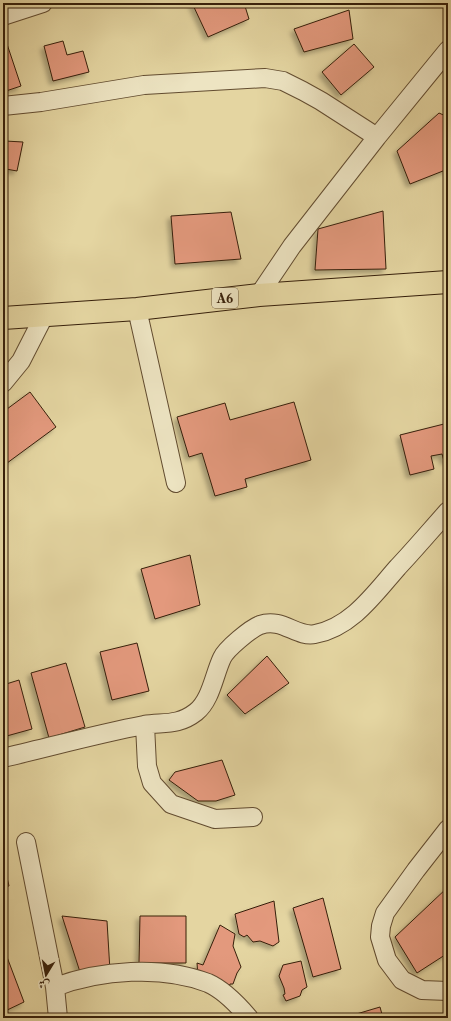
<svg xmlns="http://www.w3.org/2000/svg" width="451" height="1021" viewBox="0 0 451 1021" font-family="'Libre Caslon Text',Amiri,serif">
<defs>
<filter id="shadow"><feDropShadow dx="-3.5" dy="3.5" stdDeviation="2" flood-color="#0004"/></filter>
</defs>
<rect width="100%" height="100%" fill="#e4d5a1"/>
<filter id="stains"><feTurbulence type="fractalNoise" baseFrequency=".005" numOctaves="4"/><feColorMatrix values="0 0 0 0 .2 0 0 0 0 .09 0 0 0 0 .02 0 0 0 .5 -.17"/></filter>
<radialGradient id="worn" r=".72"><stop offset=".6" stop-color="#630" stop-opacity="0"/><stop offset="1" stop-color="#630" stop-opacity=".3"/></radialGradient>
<path fill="#e3997d" stroke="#361f0a" filter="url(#shadow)" d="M192 3H244L249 19 208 37Z
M349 10 353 39 304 52 294 29Z
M63 41 67 55 83 51 89 72 53 81 44 46Z
M7 44 21 86 3 92V45Z
M354 44 374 67 341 95 322 72Z
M439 113 448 117V169L410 184 397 151Z
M5 141 23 142 17 171 6 169Z
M383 211 386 269 315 270 318 229Z
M231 212 241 259 175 264 171 216Z
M30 392 56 427 3 466V412Z
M294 402 311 460 245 479 247 487 215 496 202 453 189 457 177 417 225 403 230 420Z
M448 423V460L444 461 442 454 431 456 434 469 410 475 400 435Z
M190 555 200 605 155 619 141 569Z
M137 643 149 691 112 700 100 652Z
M267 656 289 683 245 714 227 695Z
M66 663 85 727 49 738 31 673Z
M19 680 32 729 3 737V685Z
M222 760 235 795 216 801H198L169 780 175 772Z
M3 860 9 886 3 887Z
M448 887V953L417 973 395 937Z
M323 898 341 969 313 977 293 908Z
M274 901 279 942 273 946 260 941 253 942 247 935 244 937 239 934 235 914Z
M62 916 107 921 110 971 80 972Z
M140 916H186V963H139Z
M220 925 235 934 233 946 241 967 237 973 233 984H230L228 988 198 977 197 963 203 965Z
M7 957 24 1002 3 1012V958Z
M301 961 307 987 302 990 300 996 286 1001 283 995 285 994 284 988 279 976 283 965Z
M380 1007 383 1018H343Z"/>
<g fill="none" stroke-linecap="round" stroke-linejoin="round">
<g stroke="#624c30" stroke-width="20">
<path id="minor" d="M3 16 43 3
M3 106 41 102 144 85 265 78 283 81 303 91 321 101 377 137
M259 295 292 246 377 137 448 50
M137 309 176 483
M3 383 21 361 45 314
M145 725 147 766 152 783 171 804 215 819 253 817
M3 758C50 747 97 734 144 725 164 722 178 726 196 712 211 700 214 675 222 658 226 649 250 629 260 625 282 617 297 638 315 634 352 627 375 593 398 567 415 549 431 530 448 511
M448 829 416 870 385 913 381 926 380 937 387 960 402 980 422 990 448 991
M26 842 55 987
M58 1018 55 987C100 970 162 965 208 983 224 990 238 1005 249 1018"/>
</g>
<g stroke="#361f0a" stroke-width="24">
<path id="highway" d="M3 318 137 309 259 295 448 282"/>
</g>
<use href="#minor" stroke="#ede4c2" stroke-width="18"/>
<use href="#highway" stroke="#e4d5a1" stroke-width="22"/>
</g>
<g text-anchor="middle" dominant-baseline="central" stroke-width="3" stroke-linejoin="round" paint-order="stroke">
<rect fill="#ede4c2" stroke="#6d5a41" stroke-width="1" x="212" y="288" width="26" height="20" rx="3"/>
<g font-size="12" font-weight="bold" fill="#361f0a">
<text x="225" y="298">A6</text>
</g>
</g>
<rect width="451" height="1021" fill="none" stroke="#e4d5a1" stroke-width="16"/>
<rect x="4" y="4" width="443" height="1013" fill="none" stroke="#361f0a" stroke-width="2"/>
<rect x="8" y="8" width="435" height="1005" fill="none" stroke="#361f0a"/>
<g transform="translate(46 975) rotate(190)" stroke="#ede4c2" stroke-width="3" paint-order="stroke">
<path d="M0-3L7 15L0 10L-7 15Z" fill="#361f0a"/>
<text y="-6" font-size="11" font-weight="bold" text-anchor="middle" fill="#361f0a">ش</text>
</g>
<rect width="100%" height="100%" filter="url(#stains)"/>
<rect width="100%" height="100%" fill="url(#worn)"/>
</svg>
